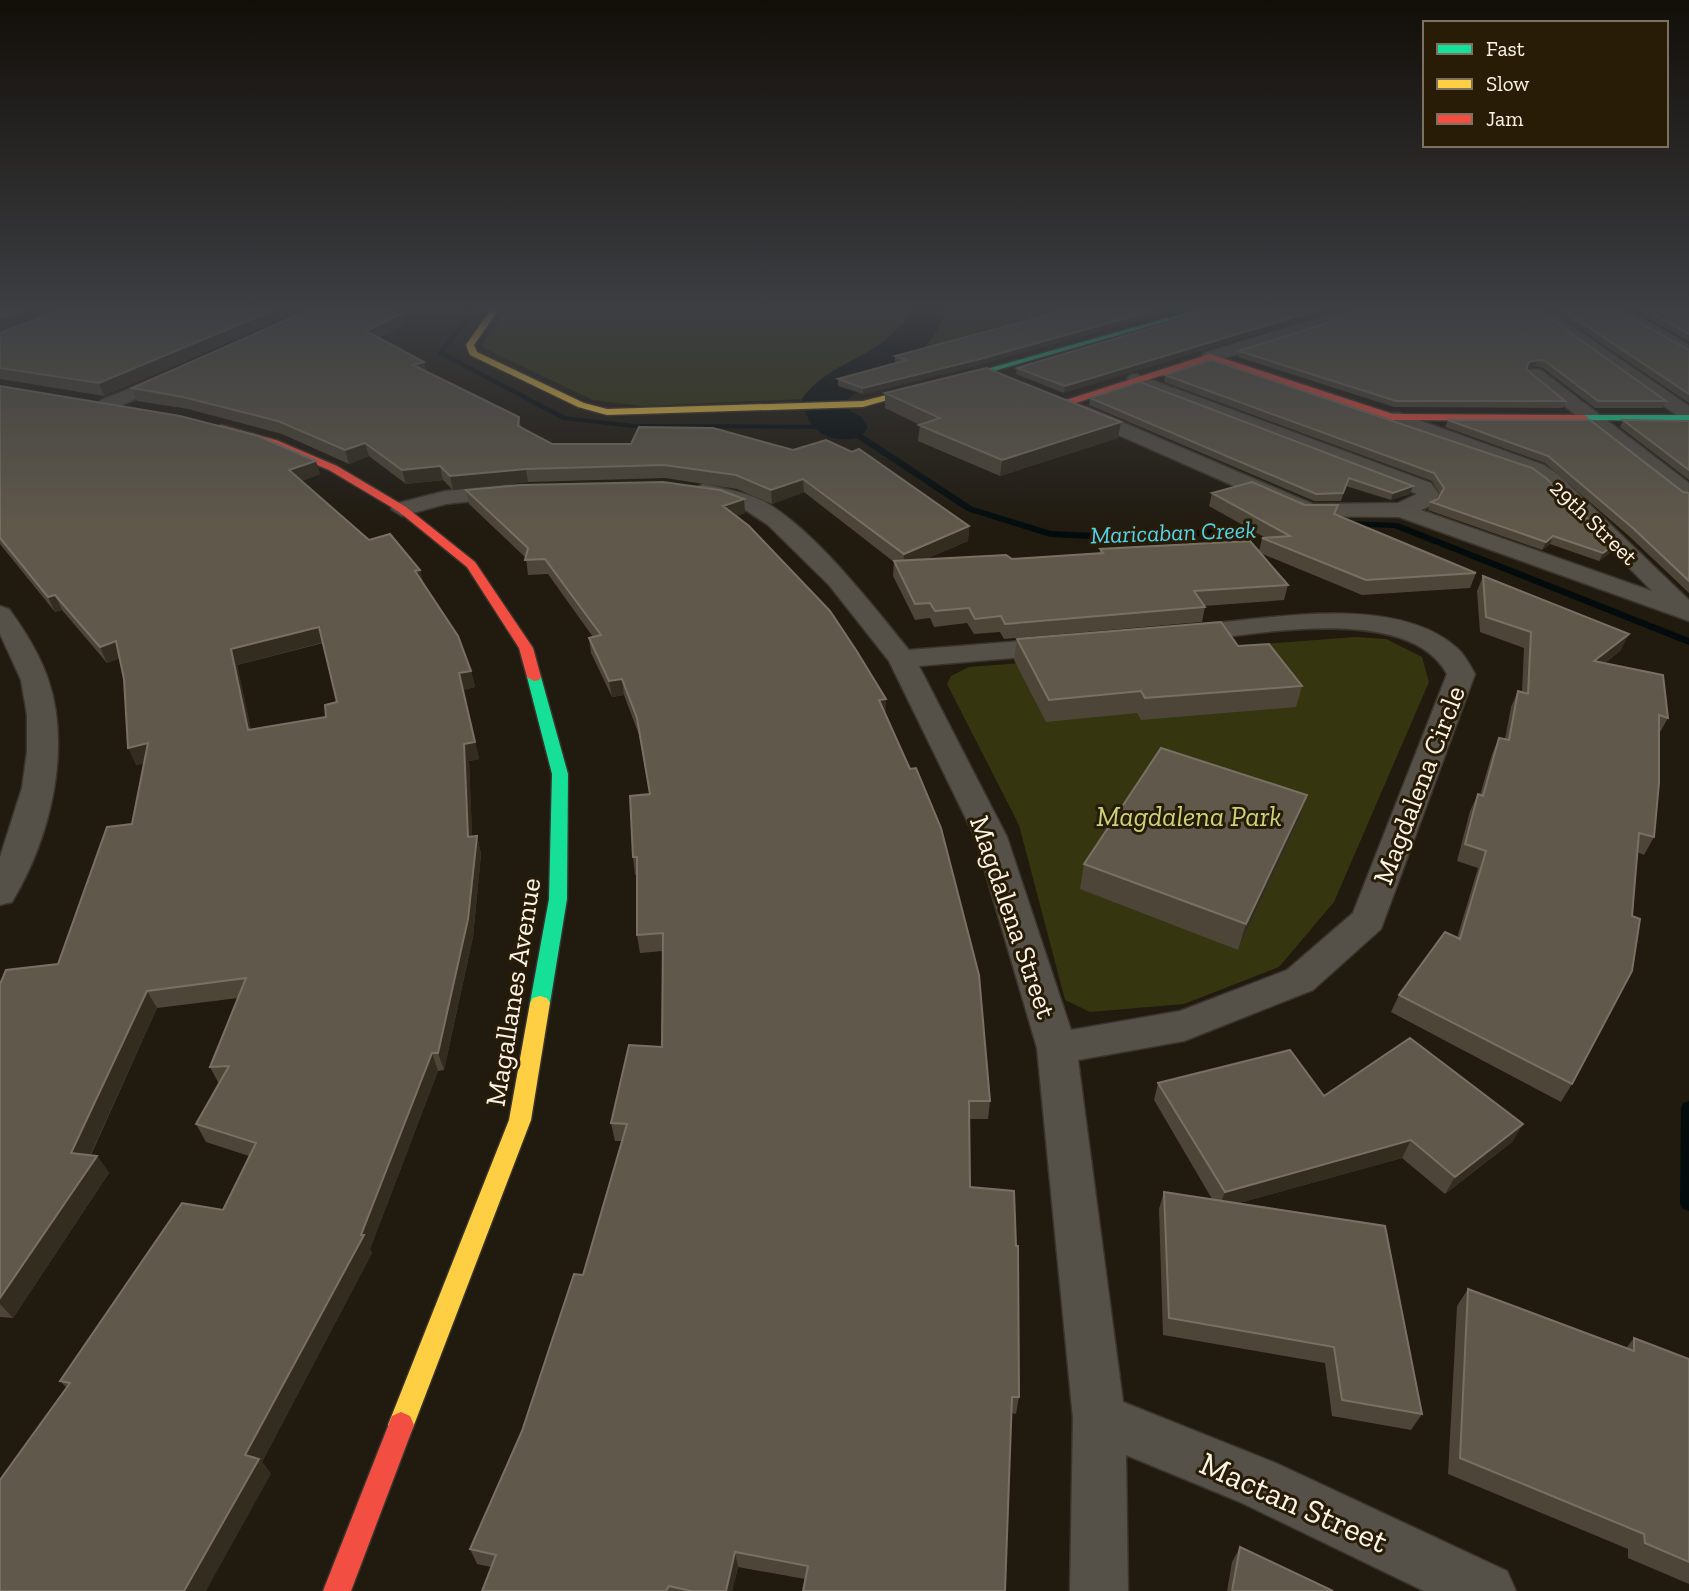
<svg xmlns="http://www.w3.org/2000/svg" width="1689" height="1591" viewBox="0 0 1689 1591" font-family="'Zilla Slab',serif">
<rect width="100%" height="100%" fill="#201a0f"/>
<path fill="#353610" d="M507 309H1076L864 366 804 399 642 406 593 400 484 348 482 345Z
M1355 637 1386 639 1422 657 1429 682 1334 902 1279 967 1184 1004 1090 1012 1065 1000 1019 825 947 684 951 676 969 667Z"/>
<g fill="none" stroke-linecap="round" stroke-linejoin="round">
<path fill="#030b0d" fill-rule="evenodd" d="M466 309H472L473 315 444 352 565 416 633 424 848 425 973 507 1051 531 1135 535 1267 525 1271 528 1267 531 1135 541 1050 537 967 511 843 429 633 428 563 420 438 354V352L467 315Z
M1345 521 1398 523 1689 638V645L1394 528 1342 526V522Z
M1689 1101V1211L1683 1209 1680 1203 1681 1108 1683 1103Z"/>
<path fill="#030b0d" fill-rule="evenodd" d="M910 309H946C929 368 883 364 847 401L848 409 861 417 868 427 861 437C830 445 807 432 802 399 830 358 890 357 910 309Z"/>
<g stroke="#39342d" stroke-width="3">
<path id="street" d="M1347 309H1368L1335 324 1216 361 1210 362 1201 357 1204 353Z
M1530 309H1547L1689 406V421L1682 419Z
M1608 309H1627L1689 345V357Z
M1535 369 1541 370 1689 483V499L1681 498 1529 378 1526 374 1529 370Z
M171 372 180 377 177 381 115 408H101L99 404 101 400Z
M1136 374 1431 483 1439 494 1433 505 1421 510 1652 591 1545 483 1530 473 1385 421 1382 417 1385 413H1399L1544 465 1559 475 1689 600V621L1399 517 1302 516 1073 415 1071 411 1080 405 1087 407 1313 504 1398 503 1417 494 1130 383 1127 379 1130 375Z
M703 484C721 488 744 492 761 500 811 525 873 606 909 650L1057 638 1066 640 1070 646 1066 652 1057 654 919 666 1007 837 1071 1030 1180 1011 1287 970 1353 913 1447 674C1408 602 1252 635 1185 642L1176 640 1172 634 1176 628C1195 624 1215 623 1234 621 1299 614 1404 600 1457 648 1464 654 1470 665 1475 674L1381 929 1313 990 1184 1041 1078 1060 1123 1402 1278 1464 1507 1571 1516 1591H1424L1240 1502 1126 1455 1128 1591H1070L1073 1418 1037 1048 975 837 889 661 829 585 768 525 744 509 695 495 692 490Z
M508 485 516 486 519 491 516 496 446 504 402 516 391 509 394 504 445 491Z
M0 606 9 609C25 631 39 653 48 679 72 750 50 839 12 902L0 905V857L22 788 27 752V715L21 680 0 634Z"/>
</g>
<g stroke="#39342d" stroke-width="3">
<path id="fast" d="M1199 309H1210L917 393 909 391Z
M1584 415H1689V421L1581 420V416Z
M534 673 541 677 568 774 567 899 550 1003 547 1008 540 1010 533 1008 530 1003 549 899 552 774 527 677Z"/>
</g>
<g stroke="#39342d" stroke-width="3">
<path id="slow" d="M491 309H499L474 345 477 352 584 403 607 409 863 401 914 388 919 391 863 407 607 415 578 407 470 355 466 345Z
M540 996 547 998 550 1003 531 1120 414 1425 410 1434 401 1438 392 1434 388 1425 509 1120 530 1003 533 998Z"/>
</g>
<g stroke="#39342d" stroke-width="3">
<path id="jam" d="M1210 354 1393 414 1584 415 1589 418 1584 421 1392 420 1210 360 1063 407 1016 387 1024 385 1063 401Z
M221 425 276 440 337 466 406 507 475 562 533 648 541 677 539 680 534 681 527 677 519 648 467 567 398 511 329 470 268 444 218 430 216 428Z
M401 1412 410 1416 414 1425 351 1591H323L392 1416Z"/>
</g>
<use href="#street" fill="#565148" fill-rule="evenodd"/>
<use href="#fast" fill="#16e098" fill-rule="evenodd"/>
<use href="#slow" fill="#ffcf43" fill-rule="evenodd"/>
<use href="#jam" fill="#f24e42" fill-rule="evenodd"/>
</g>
<path fill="#4d4638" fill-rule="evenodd" d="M0 309H305L104 396 0 379V333L45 316 0 331Z
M408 309 409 314 402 319 404 325 379 338 424 362 426 371 519 417 521 427 552 444H631L639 427 969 526 968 541 926 559H1012L1100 553V549L1259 551 1262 538 1264 537 1209 506 1212 493 1305 505 1335 514 1476 573 1470 588 1362 595 1260 553 1288 585 1284 600 1204 606 1205 607 1202 622 1004 639 1000 632 974 634 967 623 934 627 930 618 915 620 893 576 894 562 804 492 772 504 737 489 665 478 528 482 453 490 443 480 406 484 369 456 349 464 282 434 188 409 137 401 132 388Z
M1215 309 1064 393 1016 374 1017 368Z
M1537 309 1666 401 1663 408H1595L1543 368 1535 366 1527 369 1565 401 1563 408 1394 407 1238 357 1239 351 1337 320Z
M1550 309H1615L1689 350V403Z
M1632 309H1689V342Z
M895 356 979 365 863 394 838 386V379L897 363 895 362Z
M1211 360 1614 545 1610 553 1599 561 1550 544 1542 550 1428 510 1431 502 1438 499 1440 494 1432 481 1164 382 1165 375Z
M0 386 320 474 301 481 369 540 420 570 423 583 471 671 475 687 463 690 479 759 469 761 472 837 477 836 481 854 473 937 444 1070 438 1071 370 1249 372 1253 262 1462 271 1474 67 1388 60 1381 223 1210 249 1156 206 1142 196 1124 219 1084 210 1067 238 998 157 1008 91 1155 97 1156 109 1173 13 1318 0 1317V984L58 964 132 824 144 763 136 765 124 679 120 658 107 663 62 610 55 612 0 544ZM323 643 337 702 326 717 251 730 237 665Z
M885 393 1121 422 1118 438 1000 476 918 441 920 425 885 408Z
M1090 398 1410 494 1391 500 1346 486 1341 501H1314L1089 405Z
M1448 420 1683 492 1689 493V593L1630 537 1545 463 1445 427Z
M1623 420 1689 421V480L1620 427Z
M466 490 745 513 736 516 886 699 885 713 990 1101 988 1119H969L970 1187 1019 1397 1016 1414 1012 1413 805 1579 738 1567 732 1591H482L491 1567 477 1564 470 1549 522 1431 583 1275 622 1141H615L611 1123 662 1047 663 951 640 953 637 935V874L635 875 633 857 650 794 639 735 624 695 612 697 591 653 589 638 593 637 548 574 528 575 526 558 469 504Z
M1483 576 1621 650 1605 663 1668 718 1659 734 1654 837 1644 855 1637 852 1572 1084 1561 1102 1391 1012 1399 995 1457 938 1478 868 1457 861 1470 811 1478 794 1480 795 1492 754 1499 738 1505 739 1511 707 1518 691 1522 692 1524 648 1480 632 1477 591Z
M1017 639 1238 646 1302 686 1296 707 1141 720 1137 713 1046 722 1014 660Z
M1299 820 1238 950 1080 889 1084 864Z
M1158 1083 1324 1096 1523 1124 1512 1142 1445 1194 1402 1158 1239 1203 1422 1414 1411 1430 1332 1416 1325 1363 1163 1335 1159 1209 1164 1192 1212 1199 1154 1100Z
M1468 1289 1626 1348 1634 1338 1689 1359V1584L1628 1558V1549L1448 1474 1457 1306Z
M1240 1547 1333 1591H1227L1232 1562Z"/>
<path fill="#332d20" d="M29 309H66L0 331V318Z
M276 309H305L104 396 99 383Z
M397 309H409H408L409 314 402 319 404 325 369 343 366 331 390 313Z
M1159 309H1179L979 365 863 394V388Z
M1321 309H1339L1064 393 1065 386Z
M1538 360 1535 366 1527 368 1529 362Z
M424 362 426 374 413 365Z
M1121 422 1118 438 1000 476 1002 460Z
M365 443 369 456 349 464 345 450Z
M316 461 320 474 293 484 289 470Z
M440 466 443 480 406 484 402 470Z
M526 469 528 482 453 490 450 476Z
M803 479 804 492 772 504 771 490Z
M1413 486 1410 494 1391 500 1393 493Z
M744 499 745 513 724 520 723 506Z
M969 526 968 541 903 569 904 554Z
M1553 536 1550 544 1542 550 1546 542Z
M1614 545 1610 553 1599 561 1603 553Z
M420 570 424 585 415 571Z
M55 595 62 610 55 612 48 597Z
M319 627 324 642 237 665 255 747 248 730 231 649Z
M1629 634 1621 650 1586 677 1594 661Z
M116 641 123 657 107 663 100 647Z
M471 671 475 687 463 690 479 759 469 761 473 855 468 837 459 673Z
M622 679 624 695 612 697 609 681Z
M886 699 885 715 879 700Z
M148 743 156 760 136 765 128 748Z
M1307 795 1299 820 1238 950 1246 924Z
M477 836 481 854 473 937 444 1070 438 1053Z
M147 991 157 1008 83 1171 71 1153Z
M432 1053 438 1071 370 1249 372 1253 262 1462 271 1474 206 1591H184L245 1455 361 1235Z
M1523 1124 1512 1142 1445 1194 1455 1177Z
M1411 1140 1402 1158 1218 1209 1225 1192Z
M97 1156 109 1173 13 1318 0 1304V1298Z
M735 1552 738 1567 732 1591H726Z"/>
<path fill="#60594b" stroke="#787163" stroke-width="2" fill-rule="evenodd" d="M0 309H29L0 318Z
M64 309H276L99 383 0 368V333Z
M311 309H397L390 313 401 314 366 331 424 362 413 365 519 417 518 426 552 444H631L639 427 713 428 793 450 826 440 852 452 859 449 969 526 904 554 803 479 771 490 736 475 664 465 526 469 450 476 440 466 402 470 365 443 345 450 278 421 183 397 132 388Z
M1070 309H1159L980 359 863 388 838 379 907 360 895 356Z
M1215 309H1321L1065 386 1017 368Z
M1363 309H1537L1666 401H1598L1545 361 1538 360 1529 362 1526 369 1565 401H1396L1239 351 1337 320Z
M1561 309H1615L1689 350V394Z
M1644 309H1689V334Z
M1211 360 1532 468 1546 478 1614 545 1603 553 1553 536 1546 542 1431 502 1438 499 1444 488 1434 473 1165 375Z
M986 368 1121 422 1002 460 919 425 940 418 885 393Z
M1140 382 1413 486 1393 493 1349 478 1343 493 1316 494 1090 398Z
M0 386 180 416 258 436 316 461 289 470 369 540 390 534 420 570 415 571 458 636 471 671 459 673 475 742 464 744 468 837 477 836 468 919 438 1053H432L361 1235H364L245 1455 259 1459 184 1591H0V1480L70 1383 60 1381 182 1203 223 1210 256 1143 196 1124 229 1066 210 1067 246 978 147 991 71 1153 97 1156 0 1298V984L6 970 58 964 107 827 132 824 148 743 128 748 124 679 116 641 100 647 55 595 48 597 0 538ZM319 627 337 702 325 705 326 717 248 730 231 649Z
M1448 420H1590L1683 492 1689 493V581L1634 529 1548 456Z
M1623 420 1689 421V470Z
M663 482 720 490 744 499 723 506 749 526 830 611 856 650 886 699 879 700 910 769 916 768 941 828 979 975 990 1101H969L970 1187 1014 1191 1016 1246H1018L1019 1397H1012L1005 1591H803L808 1566 735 1552 726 1591H691L669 1586 666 1591H482L496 1555 470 1549 522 1431 574 1274 583 1275 627 1124 611 1123 629 1045 662 1047 663 933 637 935V857H633L630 796 650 794 637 718 622 679 609 681 589 638 601 635 545 559 525 560 528 548 466 490 521 485Z
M1252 482 1305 505H1338L1334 514 1476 573 1366 580 1262 538 1290 536 1212 493Z
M1250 541 1288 585 1194 591 1205 607 1005 624 1001 616 975 619 969 608 935 611 930 603 915 604 894 561 1006 555 1012 559 1103 553 1100 549Z
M1483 576 1629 634 1594 661 1663 675 1668 718 1659 715V783L1654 837 1639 833 1632 916 1640 919 1632 971 1572 1084 1399 995 1445 932 1460 939 1486 851 1465 844 1478 794 1483 796 1499 738 1509 740 1518 691 1528 694 1531 632 1486 617Z
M1221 622 1238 646 1269 644 1302 686 1145 698 1141 691 1049 700 1017 639Z
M1161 748 1307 795 1246 924 1084 864Z
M1410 1038 1523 1124 1455 1177 1411 1140 1225 1192 1158 1083 1290 1050 1324 1096Z
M1164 1192 1385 1226 1422 1414 1342 1400 1334 1347 1169 1318Z
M1468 1289 1634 1351V1338L1689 1359V1562L1645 1543 1644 1534 1460 1458Z
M1240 1547 1333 1591H1232Z"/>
<linearGradient id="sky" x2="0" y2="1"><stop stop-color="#120e08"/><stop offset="0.58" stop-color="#3c3e42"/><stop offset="1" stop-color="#3c3e42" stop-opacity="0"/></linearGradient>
<rect width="1689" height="531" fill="url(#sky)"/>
<g text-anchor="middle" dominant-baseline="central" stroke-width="6" stroke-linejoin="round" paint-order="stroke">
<g font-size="23" fill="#fcf3e7" stroke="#281c07">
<text transform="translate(1594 522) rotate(44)">29th Street</text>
</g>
<g font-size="24" font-style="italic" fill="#54d3e9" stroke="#281c07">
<text transform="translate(1173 532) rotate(-2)">Maricaban Creek</text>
</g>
<g font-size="28" fill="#fcf3e7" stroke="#281c07">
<text transform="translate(1419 785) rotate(-69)">Magdalena Circle</text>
<text transform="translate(1013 917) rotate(71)">Magdalena Street</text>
<text transform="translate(513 992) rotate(-81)">Magallanes Avenue</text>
</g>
<g font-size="28" font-style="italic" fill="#ccd47a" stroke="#281c07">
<text x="1189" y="816">Magdalena Park</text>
</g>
<g font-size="33" fill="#fcf3e7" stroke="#281c07">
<text transform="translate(1294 1502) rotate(24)">Mactan Street</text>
</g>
</g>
<rect x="1423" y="21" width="245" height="126" fill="#281c07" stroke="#7d7261" stroke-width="2"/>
<rect x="1437" y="44" width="35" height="10" fill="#16e098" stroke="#7d7261" stroke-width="2"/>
<text x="1486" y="56" font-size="21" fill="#fcf3e7">Fast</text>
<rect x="1437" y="79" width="35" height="10" fill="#ffcf43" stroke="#7d7261" stroke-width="2"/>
<text x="1486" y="91" font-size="21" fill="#fcf3e7">Slow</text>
<rect x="1437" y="114" width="35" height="10" fill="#f24e42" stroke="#7d7261" stroke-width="2"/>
<text x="1486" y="126" font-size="21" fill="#fcf3e7">Jam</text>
</svg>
